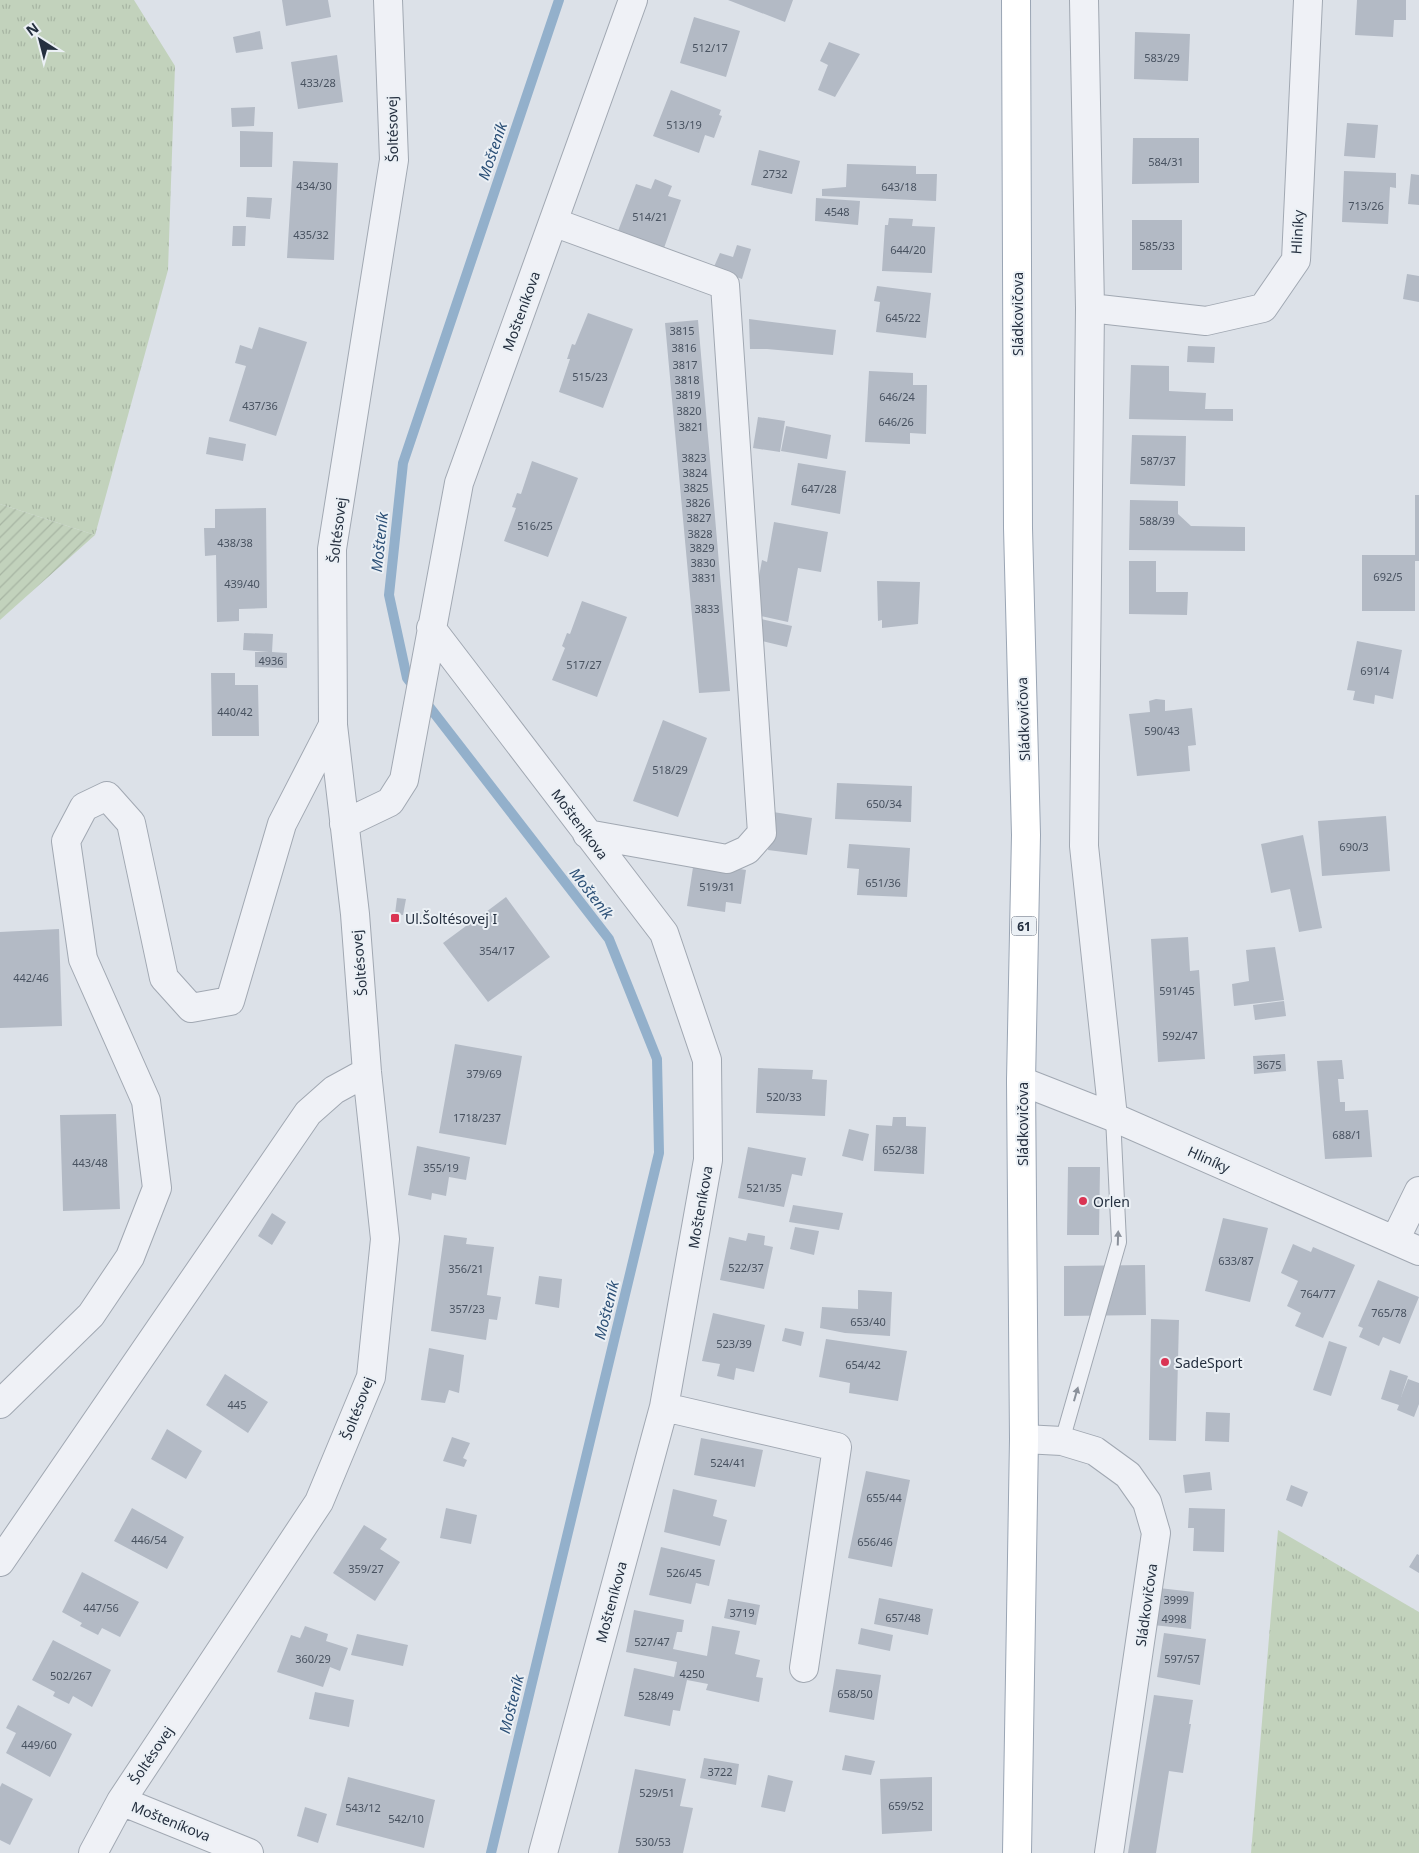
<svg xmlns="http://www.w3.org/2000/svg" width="1419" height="1853" viewBox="0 0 1419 1853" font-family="'Noto Sans',sans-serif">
<defs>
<pattern id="grass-tufts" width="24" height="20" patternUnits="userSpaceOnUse" patternTransform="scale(1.25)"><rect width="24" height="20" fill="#c2d2bc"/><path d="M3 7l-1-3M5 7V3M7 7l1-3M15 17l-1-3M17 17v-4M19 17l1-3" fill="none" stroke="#a7b5a3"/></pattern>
<pattern id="garden-furrows" width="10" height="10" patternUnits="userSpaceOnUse" patternTransform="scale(1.25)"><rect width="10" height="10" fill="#c2d2bc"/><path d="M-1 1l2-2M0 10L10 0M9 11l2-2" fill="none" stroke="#a7b5a3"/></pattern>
</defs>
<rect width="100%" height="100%" fill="#dce1e8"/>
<path fill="url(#grass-tufts)" d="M0 0H134L175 66 168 270 95 535 0 504Z
M1278 1530 1419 1612V1853H1251Z"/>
<path fill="url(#garden-furrows)" d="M0 504 95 535 0 620Z"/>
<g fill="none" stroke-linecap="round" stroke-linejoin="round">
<path stroke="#93b0cb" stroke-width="10" d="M491 1853 659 1153 657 1059 609 939 407 678 389 595 403 463 559 0"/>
</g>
<path fill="#b3bac5" d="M282 0H328L331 17 286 26Z
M728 0H793L785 22Z
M1357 0H1406V20H1394L1393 37 1355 35Z
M694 17 740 31 726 77 680 63Z
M260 31 263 49 236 53 233 37Z
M1135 32 1190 34 1188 81 1134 79Z
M829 42 860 54 835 97 818 90 828 65 820 61Z
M337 55 343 102 298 109 291 62Z
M671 90 721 110 719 115 722 116 714 138 705 135 699 153 653 136Z
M255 107 254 126 232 127 231 108Z
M1347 123 1378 125 1375 158 1344 156Z
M240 131 273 132 272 167H240Z
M1133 138H1199V183L1132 184Z
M759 150 800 161 792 194 751 185Z
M293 161 338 163 334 260 287 258Z
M847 164 916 166V174H937L936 201 822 196V189L846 187Z
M1344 171 1396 173V188L1390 187 1388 224 1342 222Z
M1411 174 1419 175V205L1408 204Z
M655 179 672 186 668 196 681 200 664 248 618 231 636 184 651 189Z
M247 197 272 198 270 219 246 217Z
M816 198 860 201 858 225 815 221Z
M889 218 913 219 912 226 935 227 932 273 882 271 885 225H888Z
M1132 220H1182V270H1132Z
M233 226H246L245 246H232Z
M737 245 751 249 742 279 713 269 720 253 733 257Z
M1407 274 1419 276V302L1403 299Z
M877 286 931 293 926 338 876 332 880 302 874 301Z
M588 313 633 329 603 408 559 392 570 359H567L572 344 575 345Z
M749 319 836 330 833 355 767 349H750Z
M698 320 730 691 699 693 665 323Z
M259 327 307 342 276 436 229 421 246 366 235 363 240 345 252 349Z
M1188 346 1215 347 1214 363 1187 362Z
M1131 365 1169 366V391L1206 393 1205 409H1233V421L1129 419Z
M869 371 913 373V385H927L926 434 910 433V444L865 442Z
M758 417 785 421 780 452 753 448Z
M786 426 831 435 827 459 781 451Z
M1132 435 1186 436 1185 486 1130 484Z
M209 437 246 444 243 461 206 454Z
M532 461 578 478 548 557 504 541 516 508 512 507 517 493 521 494Z
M798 463 846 471 840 514 791 505Z
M1415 495H1419V561H1415V611H1362V555H1415Z
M1130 500 1178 501V514L1191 526 1245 527V551L1129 550Z
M266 508 267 608 239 609V621L217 622 216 555 205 556 204 528H215V509Z
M774 522 828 532 821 572 798 568 788 622 752 614 762 560 767 562Z
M1129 561H1156V592H1188L1187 615 1129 614Z
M877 581 920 582 918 624 882 628V620L878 621Z
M582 601 627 617 597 697 552 680 565 648 562 646 567 633 570 634Z
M757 618 792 626 787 647 753 639Z
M244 633 273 634 272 652 287 653V668L255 667V652H269L243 650Z
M1357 641 1402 650 1393 699 1375 695 1374 704 1353 700 1355 691 1347 690Z
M211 673H235V685H258L259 736H212Z
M1156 699 1165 700V711L1192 708 1196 745 1188 746 1190 771 1137 776 1129 714 1150 712 1149 701Z
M663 720 707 738 678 817 633 801Z
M837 783 912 786 911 822 835 819Z
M773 812 812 818 807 855 768 850Z
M1386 816 1390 871 1322 876 1318 821Z
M1303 835 1322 928 1299 932 1290 889 1271 893 1261 844Z
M849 844 910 848 907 897 857 895 859 869 847 868Z
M694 861 746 870 741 904 726 902 725 912 687 906Z
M506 897 550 957 488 1002 443 943 466 926 465 924 468 921 470 924Z
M397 898 406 899 403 915 395 914Z
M59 929 62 1026 0 1028V932Z
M1188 937 1190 971 1199 970 1205 1059 1158 1062 1151 939Z
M1275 947 1284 1000 1234 1006 1232 984 1249 981 1246 950Z
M1284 1001 1286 1016 1255 1020 1253 1005Z
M455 1044 522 1056 506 1145 439 1133Z
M1285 1054 1286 1071 1254 1074 1253 1056Z
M1342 1060 1344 1079H1338L1340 1102H1345V1111L1368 1110 1372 1157 1325 1159 1317 1061Z
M758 1068 813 1070 812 1079 827 1080 825 1116 756 1113Z
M116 1114 120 1209 63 1211 60 1115Z
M893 1117H906V1126L926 1127 924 1174 874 1171 876 1125 892 1126Z
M849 1129 869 1134 863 1161 842 1156Z
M417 1146 470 1157 466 1180 449 1177 446 1196 432 1193 431 1200 408 1195Z
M748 1147 806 1158 802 1176 792 1174 784 1207 738 1198Z
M1068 1167H1100L1099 1235H1067Z
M793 1205 843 1213 839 1230 789 1222Z
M272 1213 286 1222 272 1245 258 1236Z
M1223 1218 1268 1228 1250 1302 1205 1291Z
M795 1227 819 1231 814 1255 790 1249Z
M748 1233 765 1236 764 1245 773 1247 764 1289 720 1280 729 1237 746 1241Z
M444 1235 467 1238 466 1244 494 1247 487 1295 501 1297 497 1320 489 1319 486 1340 431 1331Z
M1293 1244 1311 1252 1313 1247 1355 1265 1323 1338 1295 1326 1301 1313 1287 1306 1298 1281 1281 1273Z
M1145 1265 1146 1315 1064 1316V1266Z
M539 1276 562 1279 559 1308 535 1304Z
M1378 1280 1419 1297 1400 1344 1383 1337 1379 1346 1359 1337 1363 1328 1358 1326Z
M858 1290 892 1292 890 1336 845 1333 820 1328 822 1307 858 1309Z
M713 1313 765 1325 754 1372 736 1368 734 1380 717 1376 720 1364 702 1361Z
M1151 1319 1179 1320 1176 1441 1149 1440Z
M785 1328 804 1332 801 1346 782 1341Z
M826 1339 907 1351 898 1401 849 1393 850 1383 819 1377Z
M1329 1341 1347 1347 1331 1396 1313 1390Z
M429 1348 464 1355 459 1393 449 1390 445 1403 421 1400Z
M1390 1370 1408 1376 1401 1397 1408 1379 1419 1383V1404L1414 1417 1397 1410 1399 1405 1381 1399Z
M225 1374 268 1402 248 1433 206 1405Z
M1206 1412 1230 1413 1229 1442 1205 1441Z
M167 1429 202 1451 186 1479 151 1459Z
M452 1437 470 1443 463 1458 467 1460 464 1467 443 1461Z
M701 1438 763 1450 755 1487 694 1475Z
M866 1471 910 1480 892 1567 848 1558Z
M1210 1472 1212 1490 1185 1493 1183 1475Z
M1291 1485 1308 1492 1302 1507 1286 1500Z
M673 1489 717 1500 713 1516 727 1520 720 1546 664 1532Z
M132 1508 184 1537 167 1569 114 1541Z
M446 1508 477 1515 471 1544 440 1538Z
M1189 1508 1225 1509 1224 1552 1193 1551 1194 1528H1188Z
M364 1525 387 1539 380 1549 400 1562 375 1601 333 1573Z
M661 1547 715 1560 709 1586 696 1583 691 1604 649 1595Z
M1417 1554 1419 1555V1573L1409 1567Z
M82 1572 139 1602 120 1637 102 1628 98 1635 80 1626 82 1623 62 1612Z
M1159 1588 1194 1592 1191 1629 1153 1625Z
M879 1598 933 1609 928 1635 874 1624Z
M728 1599 760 1605 756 1625 724 1618Z
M634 1610 684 1620 682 1632H677L673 1649 707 1656 712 1626 740 1631 735 1654 760 1660 756 1677 763 1678 759 1702 706 1690 708 1684 687 1680 680 1711 673 1710 670 1726 624 1716 634 1668 674 1677 677 1662 626 1652Z
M305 1626 328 1634 326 1641 348 1648 340 1671 330 1667 323 1687 277 1672 291 1635 300 1638Z
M861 1628 893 1635 890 1651 858 1644Z
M1164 1633 1206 1639 1200 1685 1157 1677Z
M357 1634 408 1645 403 1666 351 1655Z
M53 1640 111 1670 92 1707 73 1696 69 1704 53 1696 55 1692 32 1680Z
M836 1669 881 1675 874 1720 829 1712Z
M315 1692 354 1700 349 1727 309 1719Z
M1154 1695 1193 1700 1189 1724H1191L1183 1773 1169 1771 1156 1853H1128Z
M18 1705 72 1734 50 1777 6 1753 16 1733 6 1728Z
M845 1755 875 1761 871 1775 842 1770Z
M704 1758 739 1764 736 1785 700 1778Z
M635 1769 686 1779 680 1806 693 1808 683 1853H618Z
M768 1775 793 1781 785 1812 761 1807Z
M348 1777 435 1800 424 1848 336 1825Z
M932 1777V1831L882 1834 880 1779Z
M2 1783 33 1799 10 1845 0 1840V1787Z
M305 1807 327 1814 318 1843 297 1836Z"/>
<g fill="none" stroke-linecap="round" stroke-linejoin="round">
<g stroke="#a1a8b2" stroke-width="16">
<path id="service" d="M1062 1441 1119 1242 1113 1117"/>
</g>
<g stroke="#a1a8b2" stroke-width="30">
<path id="minor" d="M1084 0 1090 308 1084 846 1113 1117
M553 222 725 285 762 833 747 850 727 859 587 834
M1090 308 1206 321 1263 308 1296 260 1308 0
M431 628 664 933 707 1060 708 1160 664 1407 543 1853
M344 824 390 802 404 780 459 483 633 0
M1021 1081 1113 1117 1419 1251
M1395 1240 1419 1191
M0 1404 91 1315 130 1257 157 1188 146 1101 83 959 66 841 84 807 107 796 131 823 164 978 191 1008 230 1001 282 824 333 725
M664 1407 837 1447 804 1668
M1024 1439 1062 1441 1095 1451 1128 1475 1147 1502 1156 1533 1109 1853
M0 1562 308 1113 334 1090 367 1072
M121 1801 249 1853
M93 1853 121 1801 319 1502 371 1377 385 1239 367 1072 355 914 333 725 332 549 394 160 388 0"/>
</g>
<g stroke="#9aa5b4" stroke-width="30">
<path id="primary" d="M1016 0 1018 528 1026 835 1021 1081 1024 1439 1017 1853"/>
</g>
<use href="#service" stroke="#eff1f6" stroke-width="14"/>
<use href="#minor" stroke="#eff1f6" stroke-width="28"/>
<use href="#primary" stroke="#fff" stroke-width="28"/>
</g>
<defs><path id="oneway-solid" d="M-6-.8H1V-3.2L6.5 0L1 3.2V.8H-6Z" transform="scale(1.25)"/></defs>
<g fill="#8a909a">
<use href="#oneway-solid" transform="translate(1118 1238) rotate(-88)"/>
<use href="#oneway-solid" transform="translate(1076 1394) rotate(-74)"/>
</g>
<g fill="#da3453" stroke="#ebf0f5" stroke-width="2">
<rect x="390" y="913" width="10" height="10" rx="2.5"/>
<circle cx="1083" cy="1201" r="5"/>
<circle cx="1165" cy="1362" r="5"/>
</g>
<g text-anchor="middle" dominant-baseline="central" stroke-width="4" stroke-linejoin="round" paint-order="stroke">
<g font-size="11" fill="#485260">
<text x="710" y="47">512/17</text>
<text x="1162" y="57">583/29</text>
<text x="318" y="82">433/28</text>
<text x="684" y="124">513/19</text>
<text x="1166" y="161">584/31</text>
<text x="775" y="173">2732</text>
<text x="314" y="185">434/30</text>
<text x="899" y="186">643/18</text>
<text x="1366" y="205">713/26</text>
<text x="837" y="211">4548</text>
<text x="650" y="216">514/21</text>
<text x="311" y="234">435/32</text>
<text x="1157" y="245">585/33</text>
<text x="908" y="249">644/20</text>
<text x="903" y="317">645/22</text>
<text x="682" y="330">3815</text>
<text x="684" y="347">3816</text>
<text x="685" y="364">3817</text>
<text x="590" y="376">515/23</text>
<text x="687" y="379">3818</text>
<text x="688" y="394">3819</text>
<text x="897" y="396">646/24</text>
<text x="260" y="405">437/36</text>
<text x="689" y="410">3820</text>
<text x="896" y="421">646/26</text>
<text x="691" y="426">3821</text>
<text x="694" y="457">3823</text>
<text x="1158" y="460">587/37</text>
<text x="695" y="472">3824</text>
<text x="696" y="487">3825</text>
<text x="819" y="488">647/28</text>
<text x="698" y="502">3826</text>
<text x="699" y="517">3827</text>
<text x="1157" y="520">588/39</text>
<text x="535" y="525">516/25</text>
<text x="700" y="533">3828</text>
<text x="235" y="542">438/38</text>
<text x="702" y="547">3829</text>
<text x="703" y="562">3830</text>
<text x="1388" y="576">692/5</text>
<text x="704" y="577">3831</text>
<text x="242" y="583">439/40</text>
<text x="707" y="608">3833</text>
<text x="271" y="660">4936</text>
<text x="584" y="664">517/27</text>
<text x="1375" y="670">691/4</text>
<text x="235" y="711">440/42</text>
<text x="1162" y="730">590/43</text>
<text x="670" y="769">518/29</text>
<text x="884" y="803">650/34</text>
<text x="1354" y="846">690/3</text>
<text x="883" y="882">651/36</text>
<text x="717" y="886">519/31</text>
<text x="497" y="950">354/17</text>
<text x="31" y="977">442/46</text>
<text x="1177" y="990">591/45</text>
<text x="1180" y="1035">592/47</text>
<text x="1269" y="1064">3675</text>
<text x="484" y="1073">379/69</text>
<text x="784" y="1096">520/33</text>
<text x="477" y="1117">1718/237</text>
<text x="1347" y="1134">688/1</text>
<text x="900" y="1149">652/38</text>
<text x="90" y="1162">443/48</text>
<text x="441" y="1167">355/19</text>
<text x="764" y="1187">521/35</text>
<text x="1236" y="1260">633/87</text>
<text x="746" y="1267">522/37</text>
<text x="466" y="1268">356/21</text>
<text x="1318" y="1293">764/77</text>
<text x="467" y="1308">357/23</text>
<text x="1389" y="1312">765/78</text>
<text x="868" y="1321">653/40</text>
<text x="734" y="1343">523/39</text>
<text x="863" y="1364">654/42</text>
<text x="237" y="1404">445</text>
<text x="728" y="1462">524/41</text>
<text x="884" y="1497">655/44</text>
<text x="149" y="1539">446/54</text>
<text x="875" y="1541">656/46</text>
<text x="366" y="1568">359/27</text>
<text x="684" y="1572">526/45</text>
<text x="1176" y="1599">3999</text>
<text x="101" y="1607">447/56</text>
<text x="742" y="1612">3719</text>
<text x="903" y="1617">657/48</text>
<text x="1174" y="1618">4998</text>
<text x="652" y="1641">527/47</text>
<text x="313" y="1658">360/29</text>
<text x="1182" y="1658">597/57</text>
<text x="692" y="1673">4250</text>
<text x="71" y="1675">502/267</text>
<text x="855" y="1693">658/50</text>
<text x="656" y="1695">528/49</text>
<text x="39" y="1744">449/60</text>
<text x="720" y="1771">3722</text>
<text x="657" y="1792">529/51</text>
<text x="906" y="1805">659/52</text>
<text x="363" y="1807">543/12</text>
<text x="406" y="1818">542/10</text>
<text x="653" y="1841">530/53</text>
</g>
<rect fill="#ebf0f5" stroke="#606976" stroke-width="1" x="1011.5" y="916.5" width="25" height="19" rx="4"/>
<g font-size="12" font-weight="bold" fill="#242f3f">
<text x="1024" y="926">61</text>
</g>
<g font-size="14" fill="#242f3f" stroke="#ebf0f5">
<text transform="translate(392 129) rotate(-91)">Šoltésovej</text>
<text transform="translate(1297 232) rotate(-87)">Hliníky</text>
<text transform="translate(521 311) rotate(-70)">Mošteníkova</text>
<text transform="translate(1017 314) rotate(-90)">Sládkovičova</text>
<text transform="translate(337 530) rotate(-83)">Šoltésovej</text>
<text transform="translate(1023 719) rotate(-92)">Sládkovičova</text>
<text transform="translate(580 824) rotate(53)">Mošteníkova</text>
<text transform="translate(359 963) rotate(-95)">Šoltésovej</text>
<text transform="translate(1022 1124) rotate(-90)">Sládkovičova</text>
<text transform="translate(1209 1159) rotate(24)">Hliníky</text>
<text transform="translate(700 1207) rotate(-80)">Mošteníkova</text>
<text transform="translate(357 1408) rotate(-69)">Šoltésovej</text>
<text transform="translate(611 1602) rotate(-75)">Mošteníkova</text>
<text transform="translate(1146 1605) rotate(-82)">Sládkovičova</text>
<text transform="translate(151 1755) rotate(-56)">Šoltésovej</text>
<text transform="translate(171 1821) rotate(22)">Mošteníkova</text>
</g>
<g font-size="14" fill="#242f3f" stroke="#ebf0f5" text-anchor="start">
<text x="405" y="918">Ul.Šoltésovej I</text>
<text x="1093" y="1201">Orlen</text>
<text x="1175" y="1362">SadeSport</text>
</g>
<g font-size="15" font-style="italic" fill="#2b4f76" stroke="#ebf0f5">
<text transform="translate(492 151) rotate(-71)">Mošteník</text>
<text transform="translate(379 542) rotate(-84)">Mošteník</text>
<text transform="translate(592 893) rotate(52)">Mošteník</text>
<text transform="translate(606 1310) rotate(-76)">Mošteník</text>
<text transform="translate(511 1704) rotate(-76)">Mošteník</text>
</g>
</g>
<g transform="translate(40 40) rotate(324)" stroke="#ebf0f5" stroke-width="4" paint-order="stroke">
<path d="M0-4L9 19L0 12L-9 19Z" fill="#242f3f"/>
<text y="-8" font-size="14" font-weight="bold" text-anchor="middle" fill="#242f3f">N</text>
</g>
</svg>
